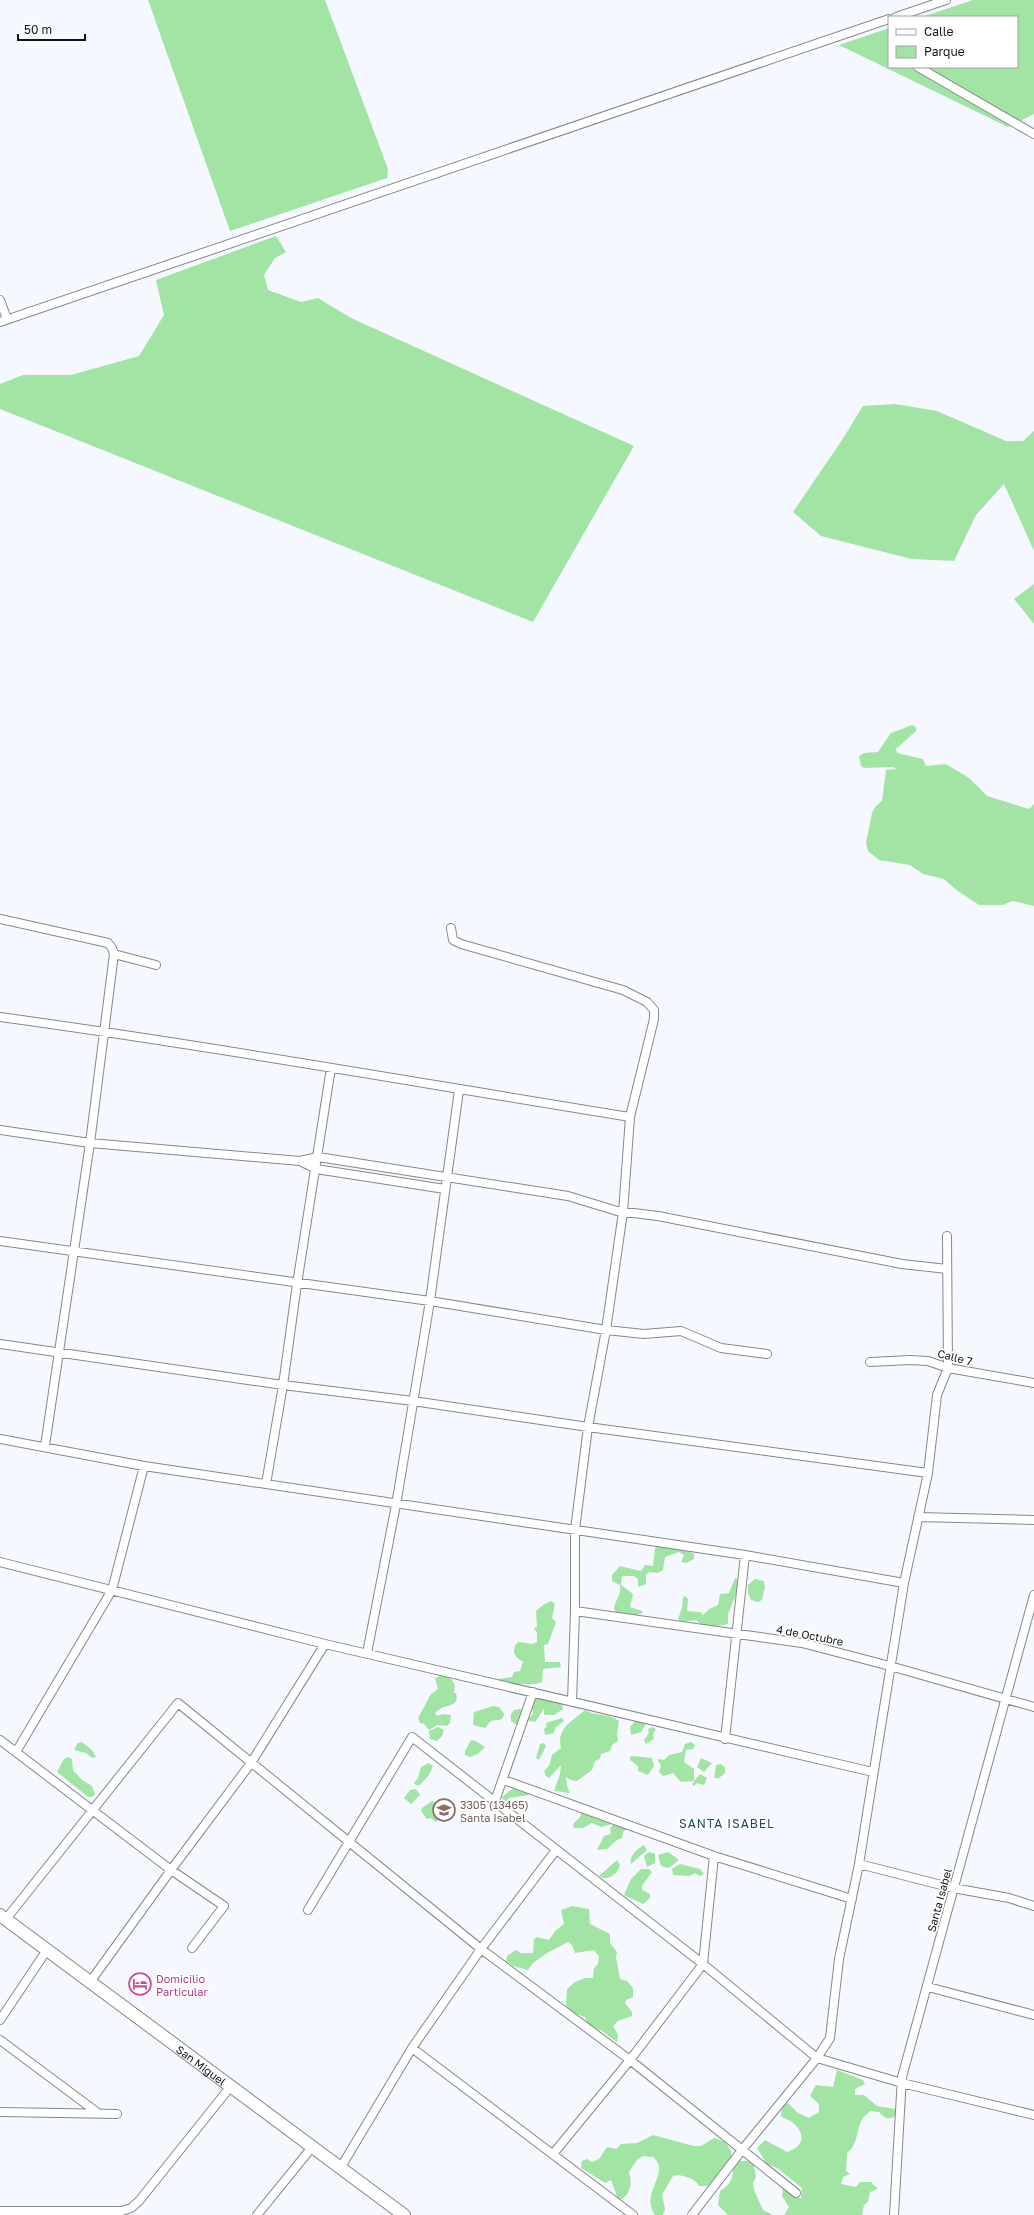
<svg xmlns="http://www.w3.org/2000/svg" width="1034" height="2215" viewBox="0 0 1034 2215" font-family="'Golos Text',sans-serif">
<rect width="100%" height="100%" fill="#f5f9ff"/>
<path fill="#a2e4a4" d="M148 0H325L388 169 387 178 230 231Z
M973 0H1034V114L1008 127 839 45 889 28V67H1017V17H922Z
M276 236 286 252 275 258 264 275 268 290 301 302 318 298 351 318 634 446 533 622 0 409V384L23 375H71L139 356 164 315 156 280Z
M895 404 937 411 1006 441H1023L1034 431V551L1004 484 976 515 954 561 912 559 821 536 793 512 842 440 863 406Z
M1034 584V624L1014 599Z
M912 725 916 727V731L896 749 897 753 923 759 926 766 946 764 969 778 987 796 1029 809 1034 804V906L1013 901 1002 905H979L955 889 944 879 923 874 910 865 879 860 868 851 866 843 872 813 875 807 882 801 886 770 896 769 893 767 864 768 861 766 859 756 864 753 878 752 891 733Z
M660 1546 690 1552 694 1554V1559L686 1563 681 1562 684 1555 679 1552 665 1557 663 1570 658 1573 649 1572 646 1575V1584L638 1587V1579L634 1576H622L621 1585 633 1594 630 1607 642 1611 643 1613 636 1615 616 1612 614 1609C615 1599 622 1596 620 1585L612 1581V1575L620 1566 641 1571 645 1565 653 1566 655 1548Z
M735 1578 738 1580 739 1587 728 1614V1624C717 1626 704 1629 696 1620L681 1622 678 1619 682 1608 683 1597 685 1596 688 1599 687 1611 700 1612 703 1615 709 1609 718 1605 720 1594 729 1593Z
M755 1579 764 1581 765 1587 762 1600 758 1602 751 1600 748 1593V1585Z
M551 1601 555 1604 552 1618 556 1622 548 1644 544 1645 545 1662H560L561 1667 543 1669 542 1682 536 1684H519L502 1689 498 1679 512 1677 514 1672 520 1671 523 1662C516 1657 511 1654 516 1644L519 1642 532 1644 537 1642V1633L534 1628 537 1627 536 1611 543 1605Z
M442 1675 449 1676 455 1685 454 1693H456C459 1704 452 1705 444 1707 441 1708 437 1711 435 1713L437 1716 442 1714 451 1715 450 1723 447 1726 437 1725 429 1730 424 1724 420 1723 418 1718 431 1694 438 1689 435 1678Z
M536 1697 547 1700 562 1701 563 1709 554 1715H544V1709L535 1722 529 1721V1718L533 1714 532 1702Z
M493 1706 499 1707 504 1714C503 1723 496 1718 490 1722 488 1724 487 1726 485 1728L473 1725 474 1712Z
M519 1709 522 1710 518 1724H515L511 1721V1714L514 1710Z
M585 1710C596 1717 606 1712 619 1721L617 1734 618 1741 612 1745 610 1751 601 1754 600 1759 595 1761 592 1770 577 1781 571 1780 566 1777 567 1786 570 1793 554 1791 560 1774 561 1765 549 1778 546 1776 544 1771 549 1766 552 1755 561 1748C556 1728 573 1721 585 1710Z
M562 1718 564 1721 555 1728 554 1733 545 1735 544 1729 547 1726 546 1723Z
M636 1720 647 1722 641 1732 631 1735 630 1727Z
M438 1727 444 1730 442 1736 437 1741 430 1739 429 1731Z
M652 1727 656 1729 653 1734 654 1739 646 1744 644 1740 649 1733 648 1729Z
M471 1740 476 1741 485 1747 478 1754 470 1757 465 1755V1751Z
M82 1742 92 1750 96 1757 92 1758 86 1753 74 1750 78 1743Z
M691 1742 695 1745 693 1749 686 1750 684 1762 694 1769V1781L681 1782 673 1773 663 1776 659 1772 661 1765 657 1759 664 1760 669 1755 682 1752 685 1744Z
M540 1744 544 1743 546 1746 539 1760 536 1758Z
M632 1756 652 1758 654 1766 648 1775 638 1771V1766L630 1760V1757Z
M68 1757 72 1759 73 1770 82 1780 92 1786 95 1794 92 1797H88L57 1772 64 1759Z
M701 1758 712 1763 704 1772 697 1767Z
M429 1763 433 1766 429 1775 420 1785H416L414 1783 418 1778 421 1767Z
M720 1764 725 1767V1773L719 1778H714L716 1765Z
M700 1774 707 1778 704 1785 697 1783 694 1786 692 1784Z
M513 1788 520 1791 524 1788H529V1795L509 1798 504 1803 502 1797Z
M416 1789 420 1795 411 1804 404 1798 410 1790Z
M432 1801 437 1803 445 1812 436 1822 431 1818 427 1819 421 1811 422 1808Z
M581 1811 613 1821 612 1824 601 1827 592 1823 583 1828H574L573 1824 581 1816Z
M617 1821 627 1829 623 1832 622 1838 617 1840 607 1849 597 1850 604 1836 611 1834 610 1828Z
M644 1845 647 1850 631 1864C629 1856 637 1849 644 1845Z
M649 1852 655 1854V1863L647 1867 644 1856Z
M668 1852 679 1860 669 1868 661 1866 658 1855Z
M617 1860 620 1865C618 1874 607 1882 599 1876Z
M680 1864 700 1869 704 1874 700 1876 695 1873 690 1876 673 1875 672 1869Z
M641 1869H649L652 1872 642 1886V1890L650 1894V1898L643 1904 624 1895 631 1879Z
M572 1906 589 1909 590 1924 610 1934V1943L617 1952 616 1957 620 1979 627 1981 633 1988V1997L626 2000 625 2003 632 2012V2016L618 2021 613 2026 618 2035 617 2042 602 2031 588 2025 585 2017 573 2013 566 2005 567 1989 575 1982 585 1978H593L594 1968 598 1964 599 1956 594 1950 575 1953 572 1945 568 1942 547 1953 533 1963 528 1970 513 1966 506 1961 507 1956 516 1950 521 1953H533L534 1939 537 1937 549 1940 555 1931 564 1924 561 1910Z
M837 2070 863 2080 865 2084 855 2089V2095H864L877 2106 895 2109V2116C889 2121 883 2117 879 2112L870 2111C866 2115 862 2118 860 2124 856 2135 857 2145 847 2153L846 2171 850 2174 843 2177 841 2184 856 2187 860 2182H871L878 2189 870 2192 868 2202 864 2205 862 2215H784L789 2207 782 2196 783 2187 789 2190 795 2198H801L802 2188 777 2168 767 2164 757 2148 765 2140 787 2152C813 2144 800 2122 781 2117L782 2106 788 2103 798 2113 809 2118 819 2112V2104L810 2096 816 2085 833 2087Z
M653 2135 694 2146H701L714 2138 725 2142 731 2151 732 2158 712 2186H699C697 2179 680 2173 673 2176L662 2195 665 2209 663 2215H655C639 2192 672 2173 653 2157L643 2156 637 2160 629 2172C632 2182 631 2193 622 2199H618L611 2180 605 2183 581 2168 582 2161 587 2159 592 2162 599 2159 607 2147 616 2149 621 2144 637 2143Z
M738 2161H753L756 2177 753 2183 754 2190 763 2210 773 2215H728L718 2205 720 2191C731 2184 733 2179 733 2166Z"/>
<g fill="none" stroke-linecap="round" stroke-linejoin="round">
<g stroke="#84888d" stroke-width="10">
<path id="street" d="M896 17 946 0
M918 67 1034 134
M0 300 7 319
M0 322 889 19
M0 919 108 943 112 948 114 954 156 965
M451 928 453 940 461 944 623 990 647 1002 654 1010V1019L630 1117 623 1212 606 1330 588 1427 575 1530V1611L572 1702
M114 954 90 1143 300 1161 318 1157 568 1196 617 1211 658 1216 902 1264 947 1269
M0 1017C211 1046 420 1083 630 1117
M0 1130 90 1143 45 1446
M300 1161 316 1169 445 1189
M0 1241 430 1301 606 1330 644 1334 681 1331 721 1348 767 1354
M0 1344 283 1385 413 1401 588 1427 928 1473
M870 1362 910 1360 928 1361 948 1368 1034 1383
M0 1439 144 1466 745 1555 904 1583
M266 1484 283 1385 297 1284 331 1068
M918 1517 1034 1520
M0 1562 325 1644 873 1772
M575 1611 802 1643 890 1666 1034 1707
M367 1653 396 1505 430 1301 459 1090
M725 1739 745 1555
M0 1740 171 1870 224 1906 192 1948
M16 1752 112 1590 144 1466
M504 1780 714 1856 852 1899
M495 1801 533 1692
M859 1864 953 1888 1009 1898 1034 1906
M308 1910 412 1737 703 1964 817 2058 902 2083 1034 2115
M6 1919 178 1703 481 1949 630 2060 796 2193
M90 1982 171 1870 251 1763 325 1644
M928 1987 1034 2015
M0 2020 47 1950
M0 2040 98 2113
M412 2048 633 2215
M0 2112 117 2114
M553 2154 630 2060 703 1964 714 1856
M341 2167 412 2048 481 1949 556 1850
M0 2211H122L131 2208 139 2201 231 2086
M257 2215 313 2146
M692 2215 742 2150 817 2058 830 2038 839 1959 859 1864 904 1583 928 1473 937 1395 948 1368 947 1236
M894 2215 902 2077 1034 1595"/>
</g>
<g stroke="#84888d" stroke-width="14">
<g id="secondary">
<path id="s1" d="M0 1915 404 2215"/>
</g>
</g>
<use href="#street" stroke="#fff" stroke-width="8"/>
<use href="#secondary" stroke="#fff" stroke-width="12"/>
</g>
<defs>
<g id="school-ring" transform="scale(1.15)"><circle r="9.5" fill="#fff" stroke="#8d6e63" stroke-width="1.5"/><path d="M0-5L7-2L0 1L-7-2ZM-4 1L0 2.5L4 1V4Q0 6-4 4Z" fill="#8d6e63"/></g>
<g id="hotel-ring" transform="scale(1.15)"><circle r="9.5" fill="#fff" stroke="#d1479c" stroke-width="1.5"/><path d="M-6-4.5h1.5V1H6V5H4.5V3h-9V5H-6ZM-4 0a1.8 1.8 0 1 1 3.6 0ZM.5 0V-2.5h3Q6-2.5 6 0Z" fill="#d1479c"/></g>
</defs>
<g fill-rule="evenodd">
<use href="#school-ring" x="444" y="1810"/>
<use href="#hotel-ring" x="140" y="1984"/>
</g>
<g text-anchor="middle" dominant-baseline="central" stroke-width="3.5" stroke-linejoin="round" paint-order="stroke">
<g font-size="11" fill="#121416" stroke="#fff">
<text transform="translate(955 1357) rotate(14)">Calle 7</text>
<text transform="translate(810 1635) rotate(11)">4 de Octubre</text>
<text transform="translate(939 1900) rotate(-75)">Santa Isabel</text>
<text stroke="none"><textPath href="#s1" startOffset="251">San Miguel</textPath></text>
</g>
<g font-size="11" fill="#785e54" stroke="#fff" text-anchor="start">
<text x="460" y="1804">3305 (13465)<tspan x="460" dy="13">Santa Isabel</tspan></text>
</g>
<g font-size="11" fill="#b23c85" stroke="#fff" text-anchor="start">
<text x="156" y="1978">Domicilio<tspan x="156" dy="13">Particular</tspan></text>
</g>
<g font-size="12" letter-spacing="1" fill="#1f4d61" stroke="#fff">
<text x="727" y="1823">SANTA ISABEL</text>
</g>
</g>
<rect x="888" y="16" width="130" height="52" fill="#ffffff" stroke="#a0a1a2"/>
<rect x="896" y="29" width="20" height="6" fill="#ffffff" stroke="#a0a1a2"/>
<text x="924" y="36" font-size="12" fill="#121416">Calle</text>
<rect x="896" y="46" width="20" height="12" fill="#a2e4a4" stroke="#a0a1a2"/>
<text x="924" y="56" font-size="12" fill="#121416">Parque</text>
<path d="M18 34v6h67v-6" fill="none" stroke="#121416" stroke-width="2"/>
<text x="24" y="34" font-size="12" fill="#121416" stroke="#ffffff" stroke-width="3" paint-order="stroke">50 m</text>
</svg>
